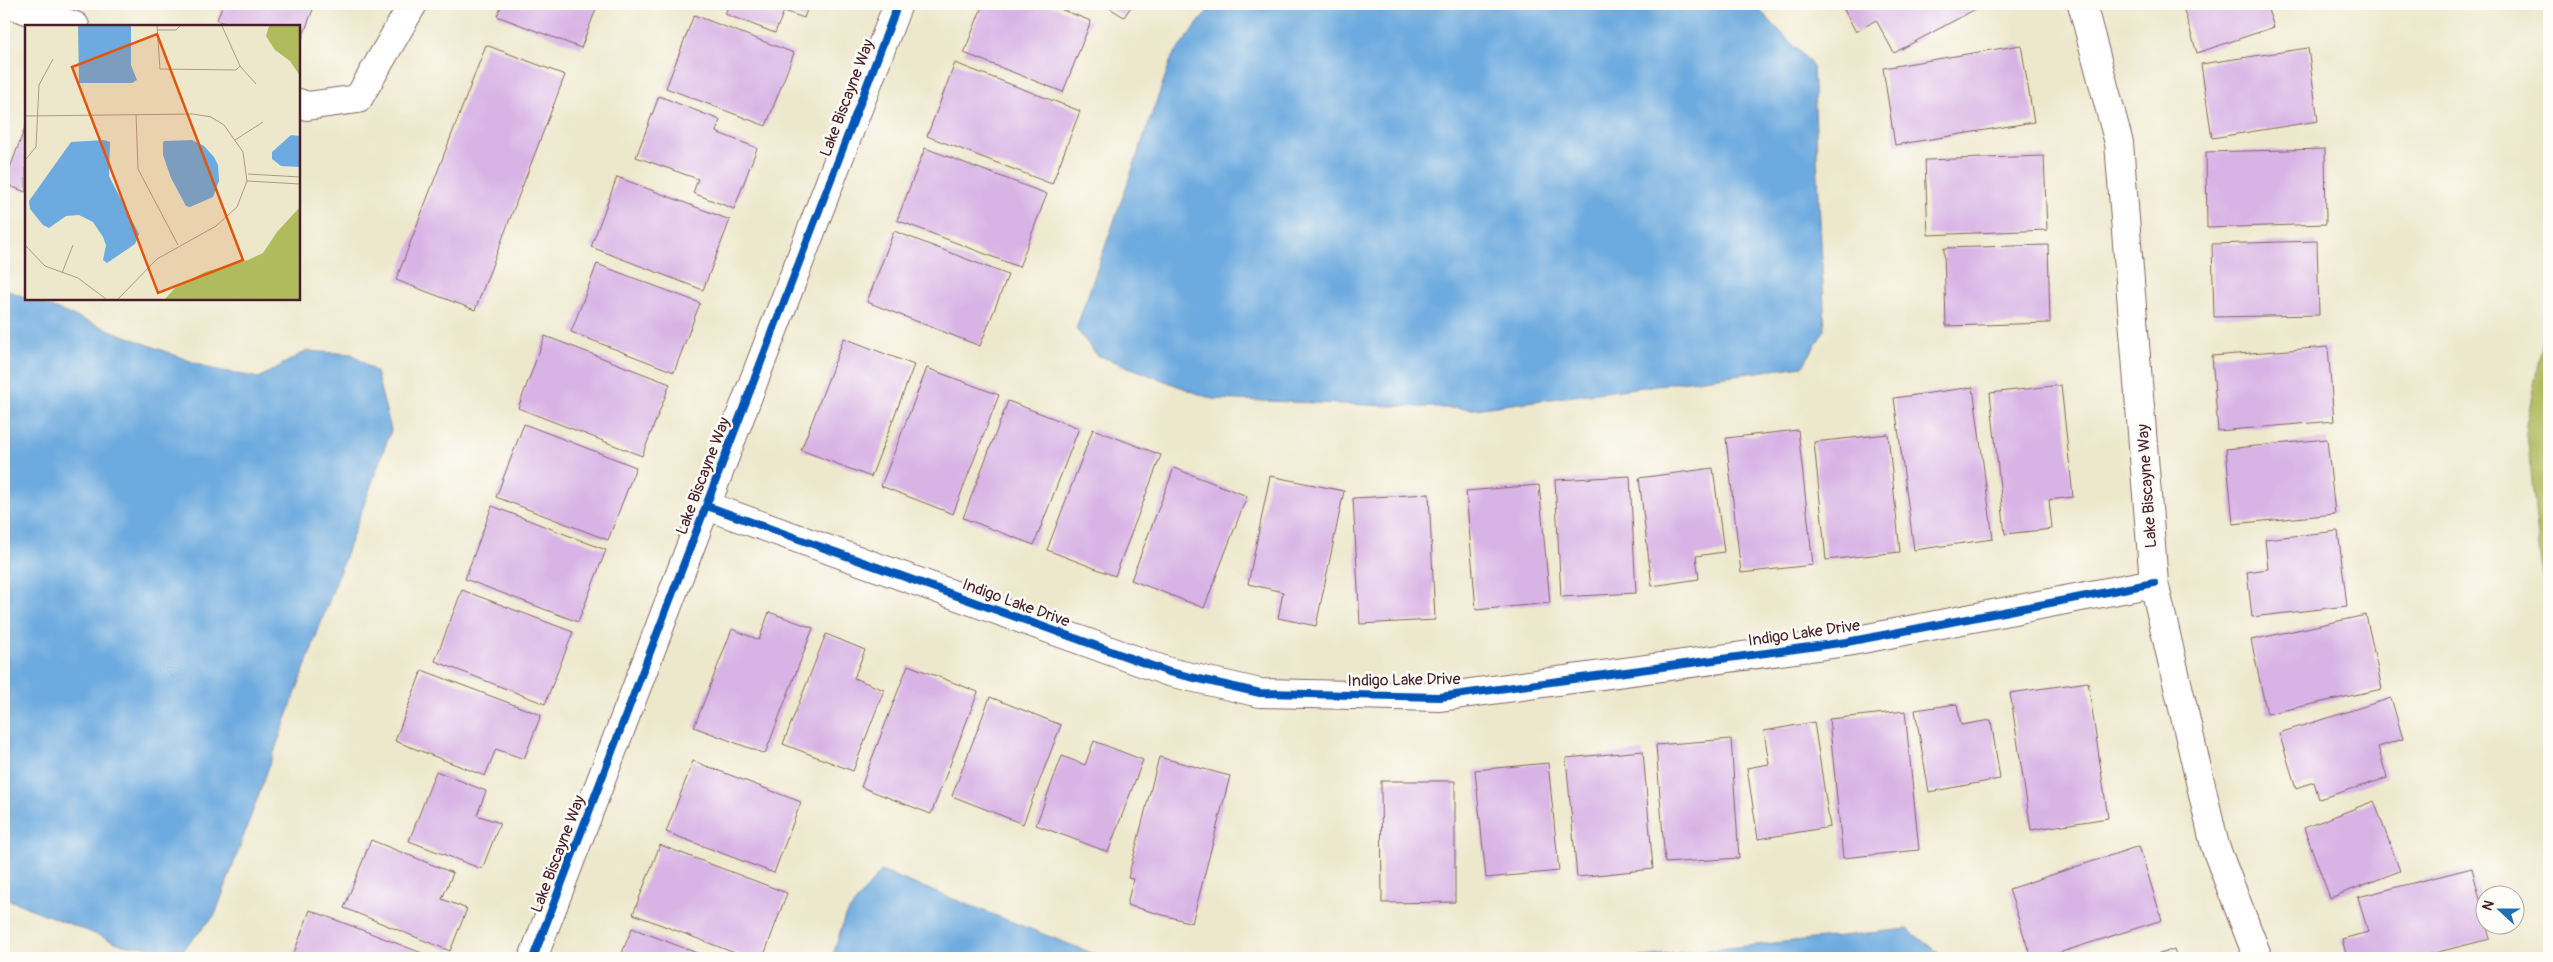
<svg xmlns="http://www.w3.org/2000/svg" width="2553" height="962" viewBox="0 0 2553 962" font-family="Pangolin,sans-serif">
<rect width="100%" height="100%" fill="#fdfcf7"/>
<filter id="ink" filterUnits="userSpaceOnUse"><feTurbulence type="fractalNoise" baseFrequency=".02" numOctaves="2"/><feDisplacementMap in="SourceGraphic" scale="10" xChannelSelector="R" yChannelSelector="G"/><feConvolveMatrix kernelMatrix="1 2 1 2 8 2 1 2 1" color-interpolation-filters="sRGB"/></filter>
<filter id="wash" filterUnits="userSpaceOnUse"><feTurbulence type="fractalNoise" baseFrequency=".0096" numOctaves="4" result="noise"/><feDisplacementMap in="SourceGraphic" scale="20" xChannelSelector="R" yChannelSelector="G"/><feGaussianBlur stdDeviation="1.12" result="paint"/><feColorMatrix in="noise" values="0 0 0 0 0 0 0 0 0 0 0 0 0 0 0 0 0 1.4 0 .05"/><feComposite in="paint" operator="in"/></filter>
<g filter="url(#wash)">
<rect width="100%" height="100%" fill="#ede8cc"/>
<path fill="#afbb5d" stroke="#7c6d44" d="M2549 310V611L2540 556 2526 425Z"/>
<path fill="#6daadf" stroke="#5c6485" d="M1213 4H1754L1813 66 1825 329 1803 366 1474 409 1212 399 1097 355 1076 329 1172 57Z
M4 289 208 368 259 378 306 351 352 354 376 372 391 430 215 915 183 950 123 945 4 898Z
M881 871 1105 958H832L845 916Z
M1907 929 1945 958H1633Z"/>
<g id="blocks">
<path fill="#d8b3e5" d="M223 4H315L299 46V26H232L217 20Z
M502 4H598L581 48 497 16Z
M729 4H809L804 18 784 11 775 33 725 14Z
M983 4H1047L1091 21 1063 92 964 53Z
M1103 4H1133L1124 17Z
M1841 4H1985L1894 53 1876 20 1856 32Z
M2182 4H2266L2274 27 2197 53Z
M694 15 794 53 766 126 666 88Z
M486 45 565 75 475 310 396 280Z
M2021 45 2034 122 1895 145 1883 68Z
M2308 48 2318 121 2212 138 2201 64Z
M955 63 1080 111 1052 184 927 136Z
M659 96 720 120 716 132 757 148 734 209 693 193 698 179 636 157Z
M26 125V192L4 184Z
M925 148 1047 194 1019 267 897 220Z
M2325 149 2326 224 2207 228 2206 152Z
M2044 156 2047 230 1928 235 1925 160Z
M617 177 730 220 703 290 591 247Z
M894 231 1008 275 980 346 867 302Z
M2317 241 2319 315 2214 317 2212 244Z
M2048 245 2050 323 1946 326 1944 248Z
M597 264 700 303 674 372 571 332Z
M545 336 670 384 642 456 518 408Z
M844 338 914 365 871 477 801 450Z
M2328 347 2334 421 2218 431 2212 356Z
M927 368 999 395 953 514 881 486Z
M2061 385 2073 497 2049 500 2052 529 2005 534 1990 393Z
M1973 387 1993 539 1914 550 1894 398Z
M1008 401 1079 428 1034 545 963 518Z
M524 424 636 467 608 540 496 497Z
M1093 429 1161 455 1115 576 1047 550Z
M1798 430 1813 565 1741 573 1726 438Z
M1888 434 1900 552 1826 560 1814 442Z
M2327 439 2335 514 2233 524 2226 449Z
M1174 468 1247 496 1204 608 1131 580Z
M1713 468 1724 552 1696 556 1699 579 1652 586 1639 478Z
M1270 476 1344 491 1316 626 1278 618 1283 592 1248 584Z
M1630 476 1636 593 1561 597 1555 480Z
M1539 485 1550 603 1476 610 1466 491Z
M1429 494 1435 620 1360 624 1353 498Z
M492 506 606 550 578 622 465 579Z
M2338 531 2347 606 2252 617 2247 572 2268 569 2265 539Z
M462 590 573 632 545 704 435 661Z
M769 612 813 628 765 754 694 727 732 629 759 640Z
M2366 615 2382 689 2267 714 2251 640Z
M826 634 865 650 854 678 884 690 853 771 783 744Z
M908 665 978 692 931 814 861 787Z
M422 670 541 715 524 759 496 749 485 776 395 741Z
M2088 682 2108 818 2031 830 2010 693Z
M990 697 1061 725 1023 824 952 796Z
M2391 698 2403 739 2378 747 2387 778 2319 799 2314 782 2296 788 2279 733Z
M1957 704 1961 725 1991 720 2000 779 1929 792 1915 710Z
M1905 711 1919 850 1843 858 1829 719Z
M1814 722 1830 827 1758 839 1747 768 1769 764 1764 731Z
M1731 739 1739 858 1665 863 1656 745Z
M1094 741 1143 760 1108 852 1036 825 1062 756 1085 765Z
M1643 751 1653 869 1577 877 1566 758Z
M1159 757 1230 776 1192 923 1127 905 1133 879 1128 878Z
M693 761 801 802 774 873 666 832Z
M1548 763 1559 871 1486 878 1475 770Z
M436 771 486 791 477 815 500 823 482 869 409 841Z
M1381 781H1455V902L1382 903Z
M2374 801 2400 871 2330 898 2304 828Z
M371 840 453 873 442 899 467 909 450 951 344 908Z
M660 845 787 893 763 958H748L633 914Z
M2139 846 2162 920 2043 958H2031L2009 889Z
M2472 868 2490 939 2414 958H2347L2342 939 2368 932 2358 897Z
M310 910 435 958H292Z
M632 928 710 958H620Z
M2174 949 2177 958H2148Z"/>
</g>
</g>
<g filter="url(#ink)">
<use href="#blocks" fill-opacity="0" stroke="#836563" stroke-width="1"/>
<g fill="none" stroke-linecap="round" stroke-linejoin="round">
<g stroke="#836563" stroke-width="30">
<path id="minor" d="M9 4 75 26
M2082 4 2119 143 2154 583 2215 846 2258 958
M299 103 307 106 358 99 413 4
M707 506 1169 672 1260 693 1440 697 1847 642 2154 583
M533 958 898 4"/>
</g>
<use href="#minor" stroke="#fff" stroke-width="28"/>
<g stroke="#fdfcf7" stroke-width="11">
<path id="cycleway" d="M707 506 1169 672 1260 693 1440 697 1847 642 2154 583
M533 958 898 4"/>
</g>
<use href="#cycleway" stroke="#0057b8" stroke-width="8"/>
</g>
</g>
<g text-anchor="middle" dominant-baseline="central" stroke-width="5" stroke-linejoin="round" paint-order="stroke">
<g font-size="16" fill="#4a1f2b" stroke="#fdfcf7">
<text transform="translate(847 98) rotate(-69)">Lake Biscayne Way</text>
<text transform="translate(703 476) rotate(-69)">Lake Biscayne Way</text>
<text transform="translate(2147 486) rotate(-94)">Lake Biscayne Way</text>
<text transform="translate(1016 603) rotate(20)">Indigo Lake Drive</text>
<text transform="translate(1804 633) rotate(-8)">Indigo Lake Drive</text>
<text transform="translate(1404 680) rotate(-1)">Indigo Lake Drive</text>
<text transform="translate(558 854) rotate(-69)">Lake Biscayne Way</text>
</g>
</g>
<g transform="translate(25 25)">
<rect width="275" height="275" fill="#ede8cc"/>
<path d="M244 1H275V51L265 36 250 25 241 11ZM275 182V274H140L150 263 180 247 223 235 238 228 252 207Z" fill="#afbb5d"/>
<path d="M53 1H106V40L112 55 107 58H54ZM266 110 275 111V142L256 141 247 134V127ZM79 115 85 117 84 151 114 209 110 219 82 238 78 235 81 220 78 212 68 197 54 190 41 191 24 203 18 200 5 184 4 176 46 117ZM167 115 179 121 189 132 193 140 194 156 188 172 165 182 161 181 146 153 138 130V118L139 116Z" fill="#6daadf"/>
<path fill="none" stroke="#ac988c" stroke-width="1" d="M132 1 135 44 211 45 215 41 197 1M132 5H151L155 1M215 41 231 59M111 89 113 144 153 220M0 91 168 89 186 92 199 100 218 127 222 156 212 182 191 201 132 234 93 274M210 115 238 97M0 135 11 122 14 60 28 34M223 149 275 152M222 156 275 159M0 220 20 241 53 253 81 274M37 248 48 220"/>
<path fill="#e0560e" fill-opacity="0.15" stroke="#e0560e" stroke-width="2.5" d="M132 9 218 235 133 268 47 42Z"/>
<rect width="275" height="275" fill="none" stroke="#4a1f2b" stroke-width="2.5"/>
</g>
<rect width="2553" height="962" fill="none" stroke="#fdfcf7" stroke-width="20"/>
<g transform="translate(2500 910) rotate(291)"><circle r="24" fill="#fdfcf7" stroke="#b5a4a5"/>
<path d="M0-4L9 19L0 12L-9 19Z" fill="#1f6fb2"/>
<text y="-8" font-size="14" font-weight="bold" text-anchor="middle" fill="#4a1f2b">N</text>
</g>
</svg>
